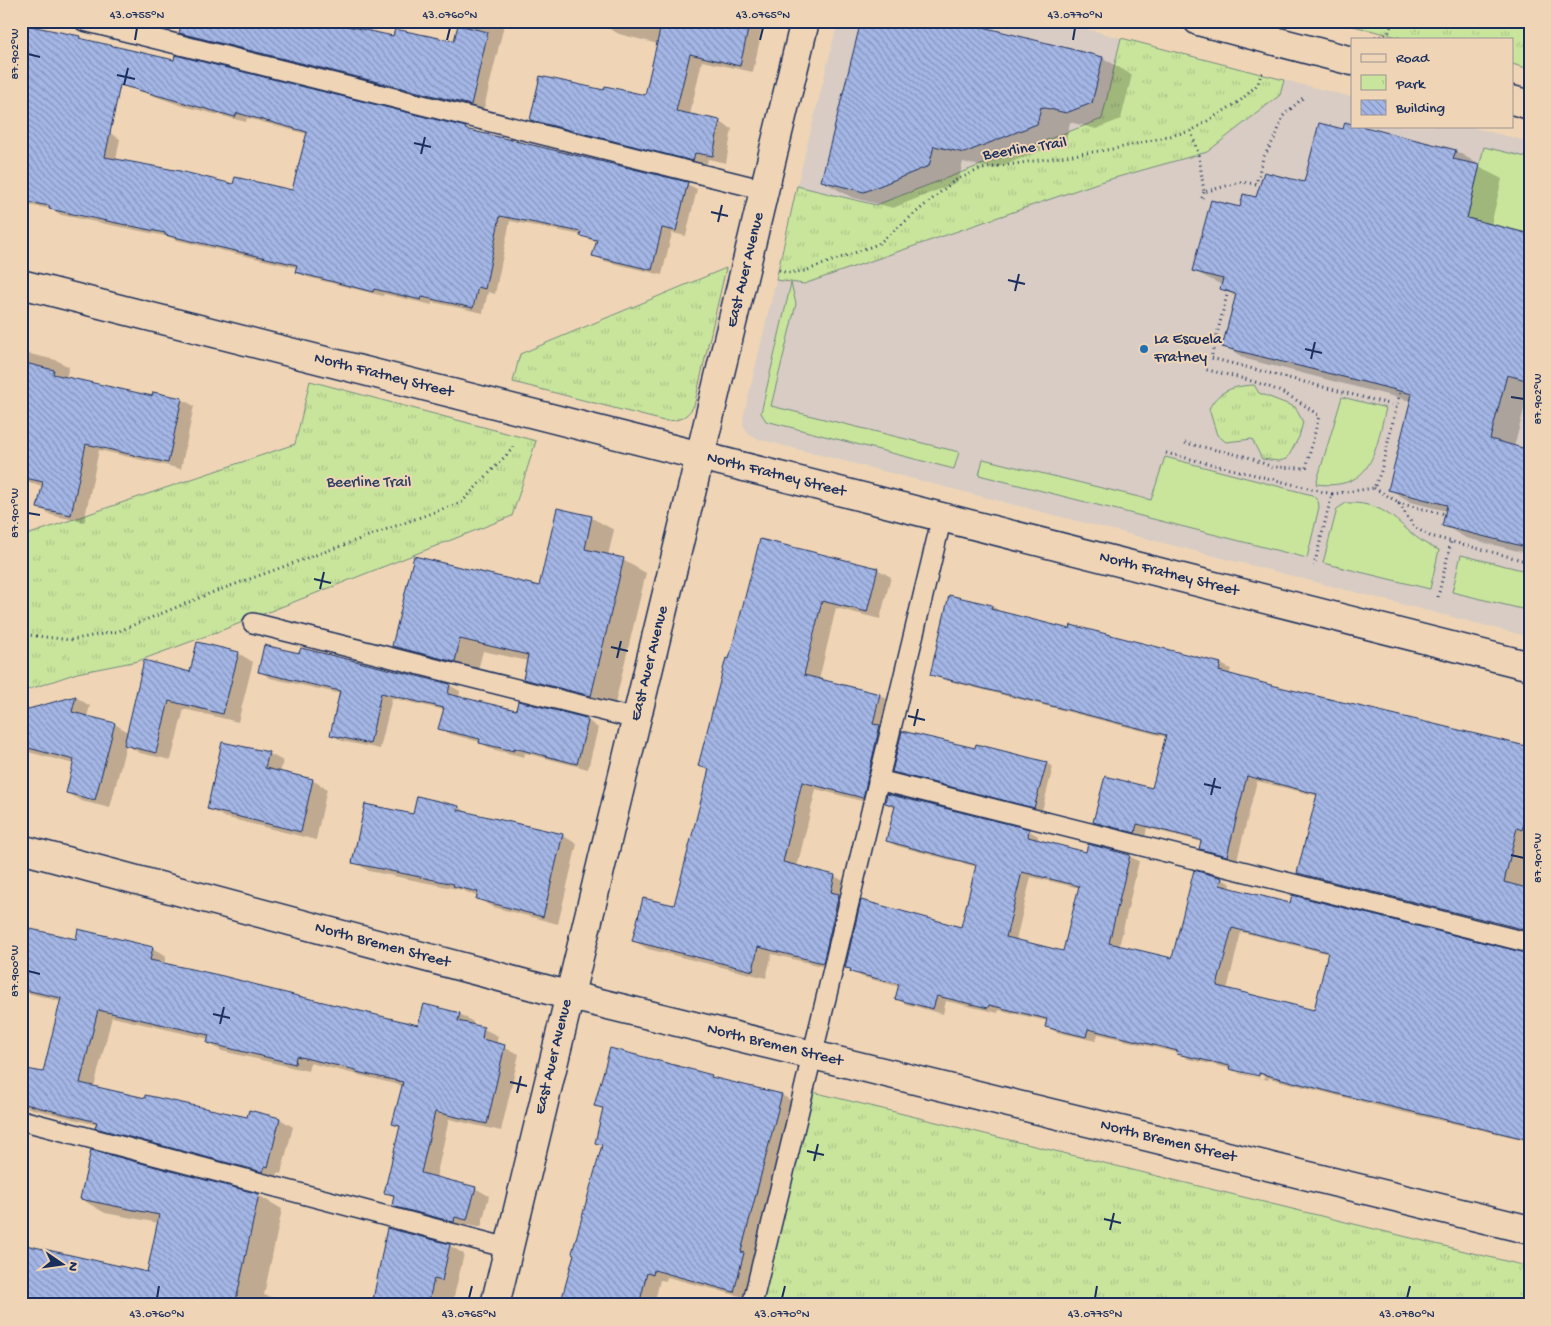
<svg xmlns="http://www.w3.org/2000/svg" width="1551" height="1326" viewBox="0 0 1551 1326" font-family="'Gochi Hand',sans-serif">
<defs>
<pattern id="park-tufts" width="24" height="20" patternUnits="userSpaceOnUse" patternTransform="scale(1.25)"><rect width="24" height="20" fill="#c9e59c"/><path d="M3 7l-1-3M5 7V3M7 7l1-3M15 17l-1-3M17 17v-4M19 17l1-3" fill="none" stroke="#acc589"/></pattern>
<pattern id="building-back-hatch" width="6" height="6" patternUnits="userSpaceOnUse" patternTransform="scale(1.25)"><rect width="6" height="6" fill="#a4b6e5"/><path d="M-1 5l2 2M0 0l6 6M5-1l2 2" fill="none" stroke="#8594bd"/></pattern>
</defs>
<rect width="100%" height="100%" fill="#efd5b6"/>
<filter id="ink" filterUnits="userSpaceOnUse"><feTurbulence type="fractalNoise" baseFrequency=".02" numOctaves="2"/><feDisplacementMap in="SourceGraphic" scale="10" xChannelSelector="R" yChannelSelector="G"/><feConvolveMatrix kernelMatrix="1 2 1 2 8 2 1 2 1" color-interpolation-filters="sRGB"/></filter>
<g filter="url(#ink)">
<path fill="#d8ccc4" d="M838 21H1056L1121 38 1102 119 876 205 797 186Z
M1284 80 1352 97V126H1467L1530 142V637L758 439 748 434 743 424 744 414 776 280 791 283 1100 182 1207 152 1280 95Z"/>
<path fill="#c9e59c" stroke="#728a7d" d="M1484 147 1530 158V234L1467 218Z
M791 283 796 304 771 406 959 452 954 469 766 421 761 413Z
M1342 397 1386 408C1375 450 1374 491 1316 484Z
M1165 457 1312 495 1318 501 1319 507 1307 558 979 475 983 459 1151 500Z
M1346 503C1395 501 1401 536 1439 550L1430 589 1323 563 1337 509Z
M1461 555 1530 572V611L1452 592Z"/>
<path fill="url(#park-tufts)" stroke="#728a7d" d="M1333 21H1530V69L1512 64V39H1406Z
M1121 38 1284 80 1280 95 1207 152 1100 182 804 284 776 280 797 186 876 205 1102 119Z
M726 268 694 406C686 418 679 421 664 421L513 382 520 354Z
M310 381 536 441 512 516 225 629 138 661 77 673 21 692V537L295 444Z
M1254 385 1259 393 1295 407 1303 422 1299 437 1287 459 1279 461 1262 459 1252 439 1226 442 1217 435 1209 409C1218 390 1234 386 1254 385Z
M813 1092 1530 1267V1305H761Z"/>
<path fill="#0003" fill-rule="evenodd" d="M460 21H505L483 112 193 40 181 32 394 37 455 43Z
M588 21H764L753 72 702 61 690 115 720 122 732 129 726 163 708 159 706 167 544 127 531 119 605 92 646 97 658 44 619 34 606 27V25Z
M79 37 85 40 465 128 472 132 687 184 697 189 686 236 672 233 662 275 604 261 594 255 597 243 581 235 510 221 495 294 488 292 483 313 432 302V305L384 294 383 296 307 277 297 272 298 268 176 240 170 237 61 215 52 209 21 204V120L110 133 120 139 116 160 234 185 293 191 307 134 247 118 246 122 183 106 137 90 21 61Z
M1103 58 1132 75 1121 119 1096 129 1070 122 1066 141 994 169 963 162 958 182 893 208 851 197 822 181Z
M1346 124 1456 151 1478 164 1477 166 1502 179 1491 225 1530 235V387L1514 447 1530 451V554L1466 538 1443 525 1447 511 1411 502 1389 489 1411 401 1246 359 1224 346 1236 297 1222 288V285L1194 271 1240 209 1257 199 1305 184 1344 131Z
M21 352 56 360 69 367 66 378 153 397 182 399 194 406 181 469 99 450 84 522 51 515 39 507 43 486 21 481Z
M558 510 592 518 614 530 608 556 623 560 646 573 614 708 547 691 524 678 528 661 483 651 477 674 416 659 394 646 540 588Z
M761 540 877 569 891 577 880 619 836 608 819 680 880 695 894 703 877 805 816 789 797 867 835 876 849 884 837 970 772 954 766 978 648 949 634 941 675 907 709 771 700 766Z
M992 606 1001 612 1071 631 1072 627 1221 664 1231 669 1229 675 1530 750V934L1308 878 1299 873 1318 796 1257 781 1237 860 1210 854 1200 848 1202 842 1147 828 1145 837 1104 827 1095 822 1153 790 1166 737 941 679 931 674Z
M238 653 253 662 238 722 184 709 171 760 140 753 126 745 110 808 81 801 67 793 74 764 21 750V712L76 697 90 706 87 717 115 724 128 732 191 673Z
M259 671 449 685 460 691 459 698 517 712 586 719 598 728 588 769 525 753 524 757 491 749 480 742 450 734 440 728 444 710 392 698 380 749 342 741 331 734 341 694 270 678Z
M976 750 1046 763 1053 767 1042 811 901 775 894 771Z
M268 753 283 761 280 773 312 780 327 789 316 840 224 817 209 809Z
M418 798 459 807 472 815 562 835 577 844 558 924 493 907 478 899V897L462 890 369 871 354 862 414 815Z
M886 803 1028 830 1038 836V841L1087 853 1129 856 1139 861 1119 947 1173 960 1222 879 1231 884 1230 889 1257 896 1530 955V1141L1389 1109 1269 1078 1268 1080 1240 1074 1232 1069 1188 1059 1178 1053 1098 1034 1096 1041 1056 1032 1046 1026 1047 1021 999 1010 998 1013 946 1001 943 1014 906 1004 897 999 900 987 862 977 846 967 962 928 977 867 897 846 887 841 895 808ZM1031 877 1080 888 1064 953 1016 940ZM1241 932 1329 954 1315 1011 1227 990ZM1232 1068 1265 1076 1264 1079 1237 1072Z
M76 941 152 948 166 956 164 964 419 1027 460 1014 473 1022 472 1026 484 1029 498 1036 496 1044 519 1054 501 1131 449 1119 436 1178 475 1188 489 1196 481 1227 469 1224 468 1229 407 1213 393 1205 395 1198 386 1192 401 1128 393 1124 403 1086 310 1063 308 1071 222 1051 208 1043 209 1039 112 1017 94 1087 248 1118 250 1112 280 1119 293 1127 281 1174 278 1173 277 1179 110 1135 97 1127V1125L21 1106V1069L44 1074 62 1002 21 991V953Z
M711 1076 718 1080 782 1095 795 1103 747 1298 667 1277 666 1281 660 1280 654 1305H563L603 1146 596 1142 604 1110 596 1105Z
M258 1195 282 1209 264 1295 297 1305H21L148 1273 159 1223 105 1213 81 1199Z
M449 1245 464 1254 452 1305H372Z"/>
<path fill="url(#building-back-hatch)" stroke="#1b2f5e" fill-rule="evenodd" d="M182 21H324L393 36 395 29 454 41 458 25 488 32 471 105 179 33Z
M662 21H750L740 66 690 54 676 111 720 120 713 156 695 153 693 161 530 120 540 76 604 90 605 86 645 95Z
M861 21H959L1103 57 1092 103 1066 113 1041 107 1037 124 964 153 934 146 929 166 864 192 821 181Z
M21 24 80 36 79 38 174 60 175 55 466 127 465 129 688 182 676 231 662 228 652 270 592 256 597 240 580 236 581 232 500 216 485 289 478 287 473 308 422 297 421 300 374 289 373 292 295 272 297 265 165 235V233L49 209 50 206 21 201ZM120 85 235 117 237 113 307 132 292 190 235 177 233 184 180 171 105 157Z
M1345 122 1352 124V126H1361L1456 150 1453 159 1480 165 1467 218 1530 234V381L1507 375 1490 439 1530 450V548L1442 526 1447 505 1388 490 1412 394 1222 347 1236 294 1220 289 1223 279 1192 271 1211 200 1240 207 1243 194 1256 197 1264 172 1304 182 1319 123 1343 129Z
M21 362 54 370 53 374 152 396 153 392 182 398 168 463 86 444 71 515 37 508 43 482 21 477Z
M557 508 592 516 585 549 624 558 591 696 523 679 528 655 460 639 455 662 392 646 414 556 539 586Z
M760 539 878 568 867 612 822 601 804 675 880 694 873 724 880 725 863 798 802 782 783 862 835 875 831 892 839 894 823 963 758 947 753 971 632 941 643 898 674 905 709 769 698 766 726 658 729 659Z
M949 595 992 605 991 609 1070 629 1071 625 1221 663 1219 671 1271 685 1530 747V800L1522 830 1517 828 1504 882 1530 889V931L1297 873 1317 794 1247 776 1227 856 1199 849 1201 841 1197 839 1137 824 1135 833 1093 822 1105 776 1152 788 1166 735 930 675Z
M197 642 239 652 223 714 169 701 156 753 124 745 144 660 190 672Z
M264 645 299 653 301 648 450 684 448 694 516 710 518 701 586 718 588 721 577 764 514 748V751L479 743 480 739 438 729 444 708 381 693 370 744 330 735 340 691 258 672Z
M76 696 72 712 115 723 95 800 66 793 74 760 21 746V711Z
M902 731 975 748 976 744 1047 762 1034 808 892 772Z
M222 742 269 752 265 768 313 779 301 832 207 809Z
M887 794 1029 829 1028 837 1086 852 1088 844 1130 855 1109 943 1172 958 1194 870 1222 878 1220 885 1258 895 1290 903 1292 895 1530 954V1140L1346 1096 1259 1073V1076L1229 1069 1230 1066 1177 1054 1178 1051 1088 1029 1086 1037 1045 1027 1047 1019 989 1005 988 1008 937 996 933 1009 895 999 899 984 850 972 851 969 845 968 861 900 961 927 976 865 886 841 895 806 885 803ZM1022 872 1079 886 1063 951 1006 937ZM1232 928 1328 952 1314 1010 1217 986Z
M417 796 459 806 458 810 563 834 543 917 476 899 478 892 453 886 454 884 352 863 365 804 413 814Z
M26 928 76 939 78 929 153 947 150 960 223 976 261 986V987L418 1025 424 1004 460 1013 458 1021 484 1027 482 1039 505 1045 487 1124 435 1112 421 1173 476 1187 467 1220 455 1217 454 1222 392 1206 394 1195 384 1193 400 1126 392 1124 403 1082 356 1072V1070L296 1056 295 1064 207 1043 209 1035 98 1010 80 1083 145 1098V1095L247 1117 249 1110 280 1118 268 1167 265 1166 263 1172 95 1128 97 1122 21 1103V1068L43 1072 61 998 21 989V948Z
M610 1048 712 1075 711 1077 782 1094 741 1252 744 1253 734 1292 654 1270 653 1275 647 1273 639 1305H560L574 1254 572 1253 602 1145 595 1143 603 1108 594 1106Z
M91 1150 259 1194 235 1305H21V1244L147 1272 159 1215 80 1199Z
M387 1228 450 1244 442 1281 434 1279 428 1305H372Z"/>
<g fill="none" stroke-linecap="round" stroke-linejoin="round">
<g stroke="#1b2f5e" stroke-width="22">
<path id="service" d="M84 21 765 190
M253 623 636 719
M878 780 1530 943
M21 1120 508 1248
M752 1305 942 517"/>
</g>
<g stroke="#1b2f5e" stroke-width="31">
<g id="minor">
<path d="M1198 21 1352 61"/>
<path d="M1512 100 1530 105"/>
<path id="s1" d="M21 284 1530 666"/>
<path id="s2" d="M21 849 567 995 1530 1230"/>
<path id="s3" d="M495 1305C595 876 705 450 805 21"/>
</g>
</g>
<path stroke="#1b2f5e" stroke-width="3" stroke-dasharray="1 4" stroke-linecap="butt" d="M1375 37 1388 34 1393 21
M1191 131 1199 156 1204 192 1241 182 1256 184 1263 158 1276 136 1283 116 1305 96
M1202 198 1204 192
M779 270 787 273 805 271 878 244 954 181 981 169 1119 148 1191 131 1240 101 1258 84 1261 74 1264 73
M1228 291 1211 358 1397 406
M1185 443 1248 457 1272 467 1306 468 1319 416C1280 385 1250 380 1203 369
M1166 453 1332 494 1314 566
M1374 488 1398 502 1414 527 1430 536 1530 562
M1332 494 1374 488 1381 471 1400 392
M1398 503 1445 514
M1438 597 1451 542
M21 634 70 640 119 631 211 593 462 502 512 449 513 443"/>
<use href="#service" stroke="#efd5b6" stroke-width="19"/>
<use href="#minor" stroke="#efd5b6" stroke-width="28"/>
</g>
</g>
<path fill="none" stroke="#1b2f5e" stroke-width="2" d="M135 40 137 28M447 40 450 28M760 40 763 28M1073 40 1075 28M28 54 40 57M117 75 135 79M124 85 128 68M414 143 431 147M421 154 425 137M711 212 728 216M718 222 722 205M1008 280 1025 284M1015 291 1019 274M1305 349 1322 353M1311 359 1315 342M1511 397 1524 399M28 513 40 515M314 579 331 583M320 589 324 572M611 647 628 651M617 658 621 641M908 716 925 720M914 726 918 709M1204 784 1221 788M1211 795 1215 778M1511 855 1524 858M28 971 40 974M213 1014 230 1018M220 1024 224 1007M510 1082 527 1086M517 1093 521 1076M807 1151 824 1155M814 1161 818 1144M1104 1219 1121 1223M1110 1230 1114 1213M157 1298 159 1286M469 1298 472 1286M782 1298 785 1286M1095 1298 1097 1286M1407 1298 1410 1286"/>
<circle fill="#1f6fb2" stroke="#efd5b6" stroke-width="2" cx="1144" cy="349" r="5"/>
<g text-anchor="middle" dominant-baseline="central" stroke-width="4" stroke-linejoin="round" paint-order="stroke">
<g font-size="16" fill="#1b2f5e" stroke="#efd5b6">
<text transform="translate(1025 150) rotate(-9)">Beerline Trail</text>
<text stroke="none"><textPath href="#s3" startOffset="1065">East Auer Avenue</textPath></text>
<text stroke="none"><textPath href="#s1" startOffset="374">North Fratney Street</textPath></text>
<text stroke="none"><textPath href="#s1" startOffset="779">North Fratney Street</textPath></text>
<text stroke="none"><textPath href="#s1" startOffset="1184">North Fratney Street</textPath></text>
<text stroke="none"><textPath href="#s3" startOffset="660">East Auer Avenue</textPath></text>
<text stroke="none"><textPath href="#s2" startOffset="374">North Bremen Street</textPath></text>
<text stroke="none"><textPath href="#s2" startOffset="779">North Bremen Street</textPath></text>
<text stroke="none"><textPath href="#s3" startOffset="255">East Auer Avenue</textPath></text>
<text stroke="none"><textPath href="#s2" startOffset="1184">North Bremen Street</textPath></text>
</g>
<g font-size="16" fill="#1b2f5e" stroke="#efd5b6" text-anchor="start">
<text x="1154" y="340">La Escuela<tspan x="1154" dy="18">Fratney</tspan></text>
</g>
<g font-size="16" fill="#2c4164" stroke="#efd5b6">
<text x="369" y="483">Beerline Trail</text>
</g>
</g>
<rect width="1551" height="1326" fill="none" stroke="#efd5b6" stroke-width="55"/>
<rect x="1351" y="38" width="162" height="90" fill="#efd5b6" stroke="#9a9393"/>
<rect x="1361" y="54" width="25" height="8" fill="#efd5b6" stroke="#9a9393"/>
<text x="1396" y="62" font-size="15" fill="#1b2f5e">Road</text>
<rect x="1361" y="75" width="25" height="15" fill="url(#park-tufts)" stroke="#9a9393"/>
<text x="1396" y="88" font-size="15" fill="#1b2f5e">Park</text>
<rect x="1361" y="100" width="25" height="15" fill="url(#building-back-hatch)" stroke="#9a9393"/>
<text x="1396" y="112" font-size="15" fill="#1b2f5e">Building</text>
<g transform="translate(62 1264) rotate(103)" stroke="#efd5b6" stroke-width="4" paint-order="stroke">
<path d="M0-4L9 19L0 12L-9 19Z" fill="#1b2f5e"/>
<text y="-8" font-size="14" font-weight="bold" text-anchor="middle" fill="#1b2f5e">N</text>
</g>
<rect x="28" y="28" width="1496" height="1270" fill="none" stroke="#1b2f5e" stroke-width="2"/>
<g font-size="12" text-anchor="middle" fill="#1b2f5e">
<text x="137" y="18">43.0755°N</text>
<text x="450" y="18">43.0760°N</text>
<text x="763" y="18">43.0765°N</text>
<text x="1075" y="18">43.0770°N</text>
<text transform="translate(14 54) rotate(-90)" y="4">87.902°W</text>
<text transform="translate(1537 399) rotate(-90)" y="4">87.902°W</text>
<text transform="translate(14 513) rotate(-90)" y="4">87.901°W</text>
<text transform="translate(1537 858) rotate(-90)" y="4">87.901°W</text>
<text transform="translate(14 971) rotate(-90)" y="4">87.900°W</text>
<text x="157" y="1317">43.0760°N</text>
<text x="469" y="1317">43.0765°N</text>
<text x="782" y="1317">43.0770°N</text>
<text x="1095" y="1317">43.0775°N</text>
<text x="1407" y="1317">43.0780°N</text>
</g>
</svg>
